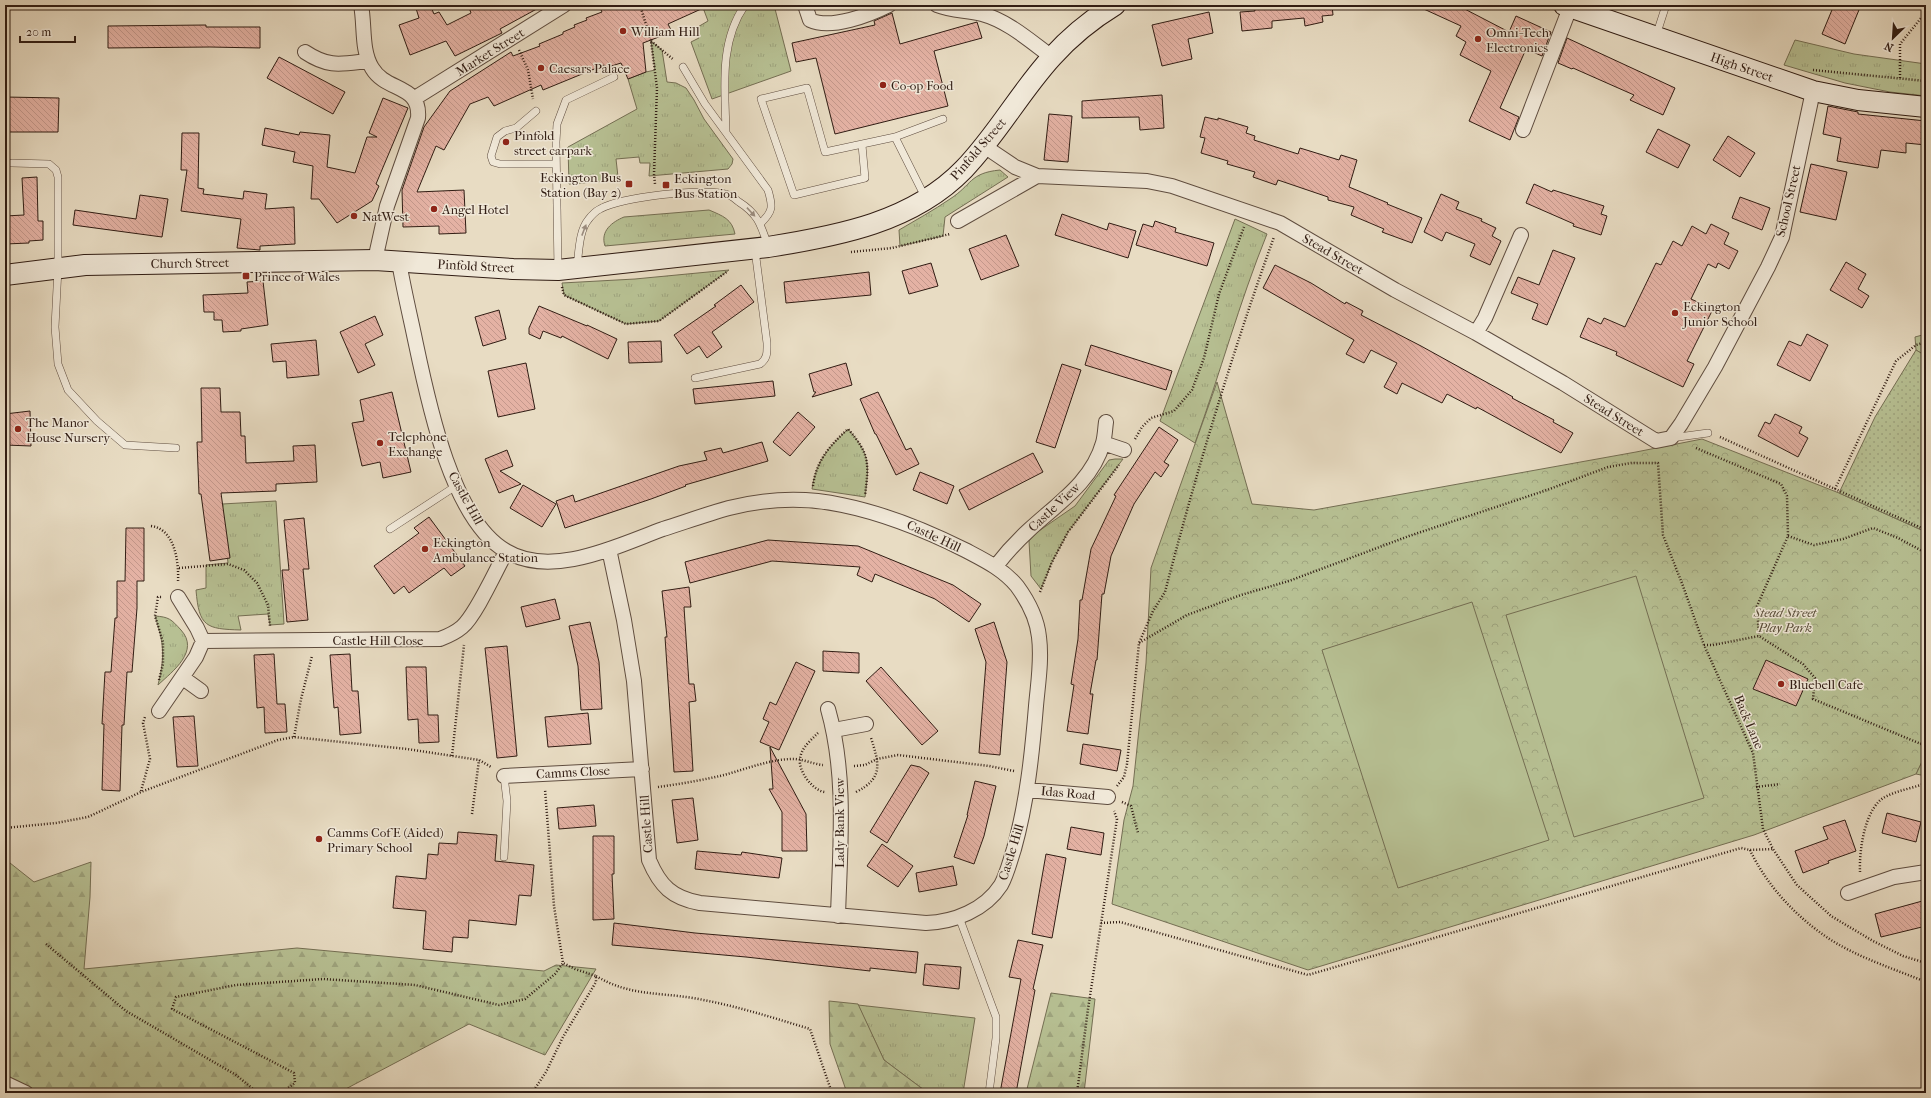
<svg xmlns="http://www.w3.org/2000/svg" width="1931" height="1098" viewBox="0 0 1931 1098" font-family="'IM FELL French Canon',serif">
<defs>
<pattern id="grass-tufts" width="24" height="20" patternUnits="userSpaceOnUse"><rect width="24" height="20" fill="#b7c093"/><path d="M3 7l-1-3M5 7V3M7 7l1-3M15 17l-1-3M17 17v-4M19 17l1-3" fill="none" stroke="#9ea47e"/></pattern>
<pattern id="forest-firs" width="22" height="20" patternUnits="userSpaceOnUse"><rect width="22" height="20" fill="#b7c093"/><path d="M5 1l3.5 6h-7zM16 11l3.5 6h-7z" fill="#9ea47e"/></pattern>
<pattern id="park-crowns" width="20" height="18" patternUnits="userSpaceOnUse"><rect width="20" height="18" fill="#b7c093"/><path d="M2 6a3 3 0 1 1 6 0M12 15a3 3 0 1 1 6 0" fill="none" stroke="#9ea47e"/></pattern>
<pattern id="garden-dots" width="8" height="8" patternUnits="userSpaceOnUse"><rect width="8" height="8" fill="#b7c093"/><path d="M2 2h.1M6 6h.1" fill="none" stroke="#9ea47e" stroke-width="1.8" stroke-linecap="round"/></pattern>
<pattern id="building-back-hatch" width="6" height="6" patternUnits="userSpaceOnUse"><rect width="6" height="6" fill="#e4b2a4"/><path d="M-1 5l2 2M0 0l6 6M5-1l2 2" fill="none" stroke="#c4988c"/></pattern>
</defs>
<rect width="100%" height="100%" fill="#e8dcc3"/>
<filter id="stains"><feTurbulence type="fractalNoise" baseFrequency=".005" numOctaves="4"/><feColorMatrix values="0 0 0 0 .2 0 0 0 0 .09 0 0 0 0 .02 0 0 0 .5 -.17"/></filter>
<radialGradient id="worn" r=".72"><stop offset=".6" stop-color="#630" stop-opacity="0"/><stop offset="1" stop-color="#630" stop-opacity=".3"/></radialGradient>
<path fill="url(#grass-tufts)" stroke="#746e53" d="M702 5H774L791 71 712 99 691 42 699 38 696 28 708 21Z
M1795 40 1854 54 1926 64V96L1890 92 1845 83 1784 65Z
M651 41 662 50 667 82 676 83 686 88 694 100 704 119 733 159 732 164 728 169 649 176 650 163H640L639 157 616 159 618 177 608 181 569 184 568 147 637 109 628 79 646 72 655 70Z
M1000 170 1008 177 945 217 943 236 900 246 899 230C916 220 934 210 950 199 972 185 969 173 1000 170Z
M709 210C723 216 732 219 735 234L605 246C600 231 612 222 624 217Z
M1235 219 1267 234C1239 303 1220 374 1195 443L1160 421Z
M729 270 659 321 626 324 564 295 562 283 635 279Z
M1926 334V356L1916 350 1915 337Z
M848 429C871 455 869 465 865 497L812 489C816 461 828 448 848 429Z
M1115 459H1123L1068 532 1052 562 1041 589 1031 576 1029 541 1033 535 1075 506 1109 460Z
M276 501 284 624 270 625 268 614 238 616 241 630C206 629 199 627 196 590L206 588V565L228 563 222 504Z
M155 616C169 617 171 619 181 630 200 651 173 671 158 685 165 656 164 644 155 616Z
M1926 753V776L1916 774Z
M858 1005 975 1018 963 1093H928L884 1060Z"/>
<path fill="url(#forest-firs)" stroke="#746e53" d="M5 859 34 882 91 862 90 897 84 969 297 948 544 971 556 965 596 969 545 1055 469 1024 338 1093H5Z
M1051 993 1095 999 1084 1093H1026Z
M829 1001 858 1004 884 1060 928 1093H847L830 1044Z"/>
<path fill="url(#park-crowns)" stroke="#746e53" d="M1217 382 1252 504 1314 510 1636 452 1702 439 1839 493 1926 532V753L1916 774 1754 835 1308 970 1112 904 1124 820 1133 786 1146 663 1151 568Z"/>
<path fill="url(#garden-dots)" stroke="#746e53" d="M1916 350 1926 356V532L1839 493 1875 417Z"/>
<path fill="#b7c093" stroke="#746e53" d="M1636 576 1704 798 1574 837 1506 615Z
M1472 602 1549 840 1398 888 1322 650Z"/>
<path fill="url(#building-back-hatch)" stroke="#301c13" d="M415 5H430L434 14 439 12 447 25 471 13 468 5H544L500 29 502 33 455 56 446 41 410 55 399 25 419 18Z
M613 5H710L668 24 672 32 643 43 646 72 628 79 621 63 605 68 604 65 543 90 541 85 494 106 488 97 470 104 444 150 436 146 417 192 464 190 466 233 439 234V226L403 227 402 190 424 127 450 91 511 52 513 56 540 46 539 44 563 34V32L575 27 574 25 587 20 586 18 602 12 601 10Z
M1254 5H1332L1333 15 1322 16 1323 22 1305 26 1304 18 1272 21V28L1242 31 1240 12 1255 11Z
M1415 5H1457L1509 32 1516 16 1551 32 1542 56 1526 49 1500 108 1519 117 1510 140 1469 121 1491 71 1460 55 1466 42 1456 36 1461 26Z
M1834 5H1861L1845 44 1822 34Z
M1209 12 1213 33 1188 39 1192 59 1162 66 1152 25Z
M892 13 900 44 977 22 982 38 934 51 948 106 835 134 816 58 796 62 792 43 875 25 874 21Z
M206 25V27H260V48L210 47 108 48V26Z
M1567 38 1675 88 1663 115 1630 100 1634 95 1573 68 1572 69 1558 63Z
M279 57 345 92 333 114 267 78Z
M1162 95 1164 128 1140 130 1139 117 1082 118V101Z
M5 97 59 98 58 132H5Z
M383 98 408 108 376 184 379 186 372 201 337 223 319 199H311L313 166 293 162 295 152 262 145 265 128 299 135 300 132 330 135 327 167 355 173 367 137H377L369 133Z
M1828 106 1858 112V114L1926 121V145L1906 143V153L1881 150 1878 168 1837 161 1841 138 1823 134Z
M1049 114 1072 116 1068 162 1044 160Z
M1205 117 1218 120V118L1248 127 1246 133 1255 136 1254 140 1298 154 1300 148 1339 160 1341 155 1357 160 1349 187 1388 203 1387 204 1422 218 1412 243 1382 232 1384 229 1351 215 1354 207 1328 200V197L1278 180 1276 185 1253 177 1255 172 1227 164 1228 161 1201 153 1205 138 1200 137Z
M1658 129 1690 145 1678 168 1646 152Z
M182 133H199L198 188 204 189 203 194 243 199 244 191 267 194 265 209 294 207 295 244 260 246V250L237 248 241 219 181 211 187 170H181Z
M1728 136 1755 153 1740 177 1713 160Z
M1811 164 1847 172 1836 220 1800 212Z
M37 177 38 221H43V240L29 241V243L5 244V216L24 215 22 178Z
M1534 184 1552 192 1553 190 1604 206 1601 214 1607 216 1601 235 1573 226 1574 224 1526 203Z
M1441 194 1459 202 1456 209 1482 219 1481 221 1496 228 1492 236 1501 241 1490 265 1470 256 1475 244 1446 232 1442 241 1424 232Z
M140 195 168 199 162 237 73 225 75 210 136 219Z
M1740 197 1770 208 1762 230 1732 218Z
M1062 214 1107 230 1109 223 1136 231 1128 258 1055 235Z
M1155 221 1176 228 1175 232 1214 243 1207 266 1136 245 1143 224 1153 227Z
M1711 224 1729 233 1724 244 1738 251 1729 269 1718 263 1716 268 1708 264 1691 299 1713 309 1687 361 1694 364 1683 387 1616 355 1617 352 1580 337 1588 318 1601 324 1604 318 1625 327 1656 263 1661 265 1673 241 1682 246 1692 226 1706 234Z
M1006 235 1019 266 981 280 969 249Z
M1553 250 1575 258 1547 325 1532 319 1538 304 1511 293 1518 277 1539 285Z
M1846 262 1866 274 1858 289 1869 296 1862 308 1830 290Z
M931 263 938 286 909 294 902 271Z
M1275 265 1311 283 1345 304 1346 302 1363 311 1361 315 1421 346 1497 388 1513 397 1512 398 1554 420 1553 422 1573 433 1561 453 1477 407 1476 409 1447 394 1442 403 1402 383 1397 394 1384 387 1397 363 1371 350 1364 363 1346 354 1354 340 1263 288Z
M869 272 871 295 786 303 784 282Z
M263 281 268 325 241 329V331L223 332 222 320H214V312H204L203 295 248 293 247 282Z
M741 285 754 302 712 332 722 347 707 358 699 346 687 354 674 335 716 306 714 305Z
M539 306 587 326V325L617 339 608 359 562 336 561 338 543 331 540 339 529 334V328Z
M499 310 506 339 483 346 475 317Z
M375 316 383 335 365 344 375 365 358 373 340 332Z
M1807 334 1828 345 1810 381 1777 365 1789 341 1801 346Z
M316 340 319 375 287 378 286 361 273 362 271 344Z
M661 341 662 362 629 363 628 342Z
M1091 345 1172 371 1166 390 1085 365Z
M526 363 535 409 498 417 488 371Z
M846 363 852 385 812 397 816 392H814L809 374Z
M1062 364 1081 370 1055 448 1036 442Z
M773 381 775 396 695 404 693 389Z
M201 388H220L221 412H240L241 436H245L246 463 294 461 293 446 315 445 317 482 276 484V491L221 493 230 558 210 561 201 494H199L197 442H202Z
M392 392 411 472 383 478 380 462 362 466 352 423 364 421 360 400Z
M878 392 906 450 911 448 919 464 896 475 876 434H875L860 399Z
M30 411 31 446 5 445V414Z
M798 412 815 427 790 456 773 442Z
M1775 414 1802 427 1799 433 1808 438 1798 457 1758 436 1765 422 1770 424Z
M1159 427 1178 440 1164 462 1169 465 1161 477 1155 472 1134 504 1111 556 1104 594H1102L1097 660H1096L1090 694H1093L1088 734 1067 731 1074 685 1071 684 1078 639 1080 600H1082L1091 549 1116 496 1114 495Z
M762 442 768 461 685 485 686 486 651 499 565 528 556 501 573 495 575 502 679 466 707 460 704 452 721 448 723 453Z
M507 450 513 466 500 471 521 484 499 493 485 459Z
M1033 453 1043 472 969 510 959 490Z
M920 472 954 486 947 504 913 490Z
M523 485 556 504 542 527 510 508Z
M429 517 465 566 451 576 444 568 409 593 404 586 394 594 374 566 419 533 414 528Z
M304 518 309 569H303L308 620 287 622 282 570H289L284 520Z
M126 528H144V581H137V608L132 672H127L124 725H122L120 791 102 790 104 724H102L105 672H111L115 618H117V581H125Z
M768 540 858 546 953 585 981 604 969 622 935 599 875 574 872 582 857 575 860 567 772 561 690 583 685 562Z
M689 587 691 607H684L689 684H694L696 701 689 702 693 771 674 772 665 637H667L662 591Z
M555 599 560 619 526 627 521 607Z
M590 622 599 662 602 709 581 710 578 666 569 626Z
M994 622 1007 662 1000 755 979 753 986 662 975 629Z
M507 646 517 756 497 758 485 648Z
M823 651 859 653V673L823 671Z
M274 654 277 704H285L287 732 265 733 264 707 257 708 254 655Z
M350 654 352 691H358L361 733 340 735 338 707 334 708 330 655Z
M1766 660 1808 679 1796 706 1753 689Z
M796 662 815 671 779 750 760 742 769 722 763 719 770 702 776 705Z
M406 667H426L428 715H438L439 742 419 743 418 719 408 720Z
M881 667 938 731 922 745 866 681Z
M588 713 591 744 548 747 545 717Z
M194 716 198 766 177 767 173 717Z
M1083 744 1121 750 1117 771 1080 764Z
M770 747 806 814 807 851H782V812L769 789H773Z
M911 765 920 767 929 773 887 843 870 832Z
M975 781 996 786 984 836 974 864 954 857 968 815H967Z
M693 798 698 840 677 843 672 800Z
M594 805 596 826 559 829 557 808Z
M1887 813 1921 822 1916 842 1882 833Z
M1845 820 1856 851 1828 861 1829 863 1803 873 1795 851 1828 839 1823 827Z
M1071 827 1104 833 1101 855 1067 849Z
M458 832 497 835 495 861 534 865 531 896 519 895 516 925 469 920 468 938 453 937 452 952 423 949 426 911 393 908 396 876 426 879 428 854 438 855 439 843 457 844Z
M593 836H614V874H612L614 919 593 920Z
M882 844 913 866 898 887 867 866Z
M697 851 741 855 742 852 782 858 779 878 695 869Z
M1046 854 1066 858 1052 938 1032 934Z
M953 866 957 885 919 892 916 873Z
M1926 900V926L1881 937 1875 914Z
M614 923 695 933 918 952 916 973 870 968V971L746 957 612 945Z
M1018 940 1043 945 1033 989 1035 990 1016 1093H1000L1021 979 1009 977Z
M925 964 961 967 959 989 923 985Z"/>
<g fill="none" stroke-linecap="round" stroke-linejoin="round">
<g stroke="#5e4c3f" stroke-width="8">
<path id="lane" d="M1656 36 1666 5
M683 67 705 104 768 190C773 207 773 211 761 223
M536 111 516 128 505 131 497 137 491 156 493 162 500 164H556
M726 132C725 88 719 42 745 5
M895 137 926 199
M862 145 865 178 794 195 761 99 807 88 825 152 895 137 943 119
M12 163 49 164 56 170 58 177V268L55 327 58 364 68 390 97 421 125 445 176 448
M577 266C579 252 579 231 588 220 591 216 596 211 600 209 621 197 705 187 729 195 732 196 736 200 739 202 758 214 761 225 768 246
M558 270 556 142 557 124 566 100 614 77
M695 378 760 364C768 358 767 352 767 343L755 250
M1671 438 1708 433
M390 529 456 486
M504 857 507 801 504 776
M959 917 996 1017V1038L989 1093"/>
</g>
<g stroke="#5e4c3f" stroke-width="16">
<path id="street" d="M361 5C365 25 361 50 372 68 386 92 421 84 418 118L387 206 375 260
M805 5 810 20C831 30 869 15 889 5
M937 5C952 11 967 10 982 14 1008 21 1030 41 1052 57
M305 52C329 68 341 64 368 61
M415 98 564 5
M1523 130 1571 5
M984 146 1015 167 1037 176 1147 181 1172 186 1280 223 1395 290 1476 333 1563 383 1656 441 1671 438 1681 424 1715 367 1768 267 1782 237 1813 91
M958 221 1037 176
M399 262C403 285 408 307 413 330 426 391 449 518 506 551 552 579 619 545 663 529 685 522 707 514 729 508 765 499 805 497 842 505 886 514 925 530 965 550 984 560 1003 569 1017 586 1028 601 1037 618 1039 637 1042 660 1038 683 1036 706 1032 755 1027 802 1014 849 1010 861 1007 874 1001 885 985 910 954 922 926 923L700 903C672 898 660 886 649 860L634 681 624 620 609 549
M1476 333 1485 318 1521 235
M1103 443 1124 450
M996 566C1006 553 1017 541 1029 530 1057 504 1092 482 1103 443 1105 436 1105 429 1106 422
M203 641 440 639C448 636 455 633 462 627 476 615 496 570 506 552
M183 678 201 691
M828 709C847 776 840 847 838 916
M159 711 196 657 203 641 197 628 178 597
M834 730 866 724
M504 776 642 769
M1027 790 1108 797
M1848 893 1894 877 1926 872
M5 1083 26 1093"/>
</g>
<g stroke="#301c13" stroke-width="22">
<path id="secondary" d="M1564 5 1813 91 1858 100 1926 107
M5 275 85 265 375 260 513 269 558 270 768 247C838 236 913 222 964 169 997 135 1020 92 1052 57 1070 37 1092 19 1115 5"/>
</g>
<path stroke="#301c13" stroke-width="2.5" stroke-dasharray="1 2" stroke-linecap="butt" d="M640 5 651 41 657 88 654 174 655 184
M651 41 674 60
M519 50 528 70 533 99
M1813 70 1926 81
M1900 78V44L1926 12
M851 252 892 248 950 234
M562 287 564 295 626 324 659 321 728 271
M1720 437 1926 530
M1135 439 1142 427 1151 418 1174 411 1192 390 1204 358 1219 294 1244 227
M1696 448 1781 484 1787 496 1788 536 1757 606 1759 636
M813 486C816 461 830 445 848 429 870 454 869 463 865 495
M1835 489 1896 361 1916 345 1926 342
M151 526C175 529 179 562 178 582
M1788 536 1814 545 1843 539 1873 528 1898 538 1926 553
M179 568 228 564 244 570 257 583 268 605 270 626
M1040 592 1052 562 1068 532 1119 465
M1139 643 1187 615 1241 595 1289 581 1409 536 1547 490 1608 467 1631 463H1658L1663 535 1683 586 1704 645 1753 753 1763 829 1773 849 1797 885 1831 916 1873 941 1903 956 1926 963
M1704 645H1713L1759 636 1803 664 1815 678 1813 699 1921 744 1926 748
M159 680 163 664V642L155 616 158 597H163
M818 733C811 740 801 748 800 759 798 771 813 791 825 792
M294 737 301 699 312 656
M1921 744 1926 732
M452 756 464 645
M854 766 865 765 877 759 898 755 989 766 1014 771
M1117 786 1124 777 1127 764 1139 643 1153 611 1165 592C1196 473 1232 353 1274 237
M658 787C680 784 703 780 724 775 746 769 768 760 790 759 801 758 812 764 823 765
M1756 787 1780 784
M141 791 150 759 143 723 145 717
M856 792C884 778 879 763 871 738
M1122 802 1131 806 1138 833
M472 814 479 760
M5 828 56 823 88 817 141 792 278 740 294 737 407 749 479 760 491 767
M1750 850C1767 886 1797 918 1831 940 1860 958 1894 969 1926 982
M1860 872C1859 850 1865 805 1887 796 1899 790 1914 788 1926 783
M1101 923 1120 922 1308 975 1741 848 1750 850 1773 849
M46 944 126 1011 236 1075 258 1093
M596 976C630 996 656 992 693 998 733 1005 771 1017 810 1029L832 1093
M281 1093 295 1083 294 1073 172 1009 176 997 236 985 323 979 415 985 499 1005 525 999 555 974 563 963
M532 1093 546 1072 563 1037 596 982V976L575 969 563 963 554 906 545 789
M1077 1093 1088 1009 1117 819 1114 811"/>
<use href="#lane" stroke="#f0e8d8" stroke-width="7"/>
<use href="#street" stroke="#f0e8d8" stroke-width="14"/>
<use href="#secondary" stroke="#f0e8d8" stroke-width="20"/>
</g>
<defs><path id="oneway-solid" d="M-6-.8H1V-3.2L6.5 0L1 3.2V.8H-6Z"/></defs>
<g fill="#9a8c7f">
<use href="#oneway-solid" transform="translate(751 212) rotate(47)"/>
<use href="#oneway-solid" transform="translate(584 230) rotate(-69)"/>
</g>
<g fill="#8f2418" stroke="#f0e8d8" stroke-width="1.5">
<circle cx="623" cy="31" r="4"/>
<circle cx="1478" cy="39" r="4"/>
<circle cx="541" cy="68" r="4"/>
<circle cx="883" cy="85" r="4"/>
<circle cx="506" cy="142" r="4"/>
<rect x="625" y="180" width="8" height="8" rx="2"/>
<rect x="662" y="181" width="8" height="8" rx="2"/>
<circle cx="434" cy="209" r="4"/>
<circle cx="354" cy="216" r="4"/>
<rect x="242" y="272" width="8" height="8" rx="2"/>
<circle cx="1675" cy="313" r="4"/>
<circle cx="18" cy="429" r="4"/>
<circle cx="380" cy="443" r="4"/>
<circle cx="425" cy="549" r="4"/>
<circle cx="1781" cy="684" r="4"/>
<circle cx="319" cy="839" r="4"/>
</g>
<g text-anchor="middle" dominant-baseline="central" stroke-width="3" stroke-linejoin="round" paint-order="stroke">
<g font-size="13" fill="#301c13" stroke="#f0e8d8" text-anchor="start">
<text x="631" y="31">William Hill</text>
<text x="1486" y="32">Omni-Tech<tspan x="1486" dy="15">Electronics</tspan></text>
<text x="549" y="68">Caesars Palace</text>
<text x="891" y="85">Co-op Food</text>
<text x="514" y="135">Pinfold<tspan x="514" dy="15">street carpark</tspan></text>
<text x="621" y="177" text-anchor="end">Eckington Bus<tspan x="621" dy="15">Station (Bay 2)</tspan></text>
<text x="674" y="178">Eckington<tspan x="674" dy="15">Bus Station</tspan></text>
<text x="442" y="209">Angel Hotel</text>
<text x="362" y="216">NatWest</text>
<text x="254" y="276">Prince of Wales</text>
<text x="1683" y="306">Eckington<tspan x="1683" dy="15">Junior School</tspan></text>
<text x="26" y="422">The Manor<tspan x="26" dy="15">House Nursery</tspan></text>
<text x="388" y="436">Telephone<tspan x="388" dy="15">Exchange</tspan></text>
<text x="433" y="542">Eckington<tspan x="433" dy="15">Ambulance Station</tspan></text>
<text x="1789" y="684">Bluebell Cafe</text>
<text x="327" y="832">Camms CofE (Aided)<tspan x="327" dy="15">Primary School</tspan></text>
</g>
<g font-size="13" fill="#301c13" stroke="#f0e8d8">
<text transform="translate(490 52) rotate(-32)">Market Street</text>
<text transform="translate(1742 67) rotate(19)">High Street</text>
<text transform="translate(978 149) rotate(-49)">Pinfold Street</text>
<text transform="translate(1788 201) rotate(-77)">School Street</text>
<text transform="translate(1333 254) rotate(30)">Stead Street</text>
<text transform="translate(190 263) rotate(-1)">Church Street</text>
<text transform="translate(476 266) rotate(3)">Pinfold Street</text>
<text transform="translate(1614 415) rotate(32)">Stead Street</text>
<text transform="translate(466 498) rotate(61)">Castle Hill</text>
<text transform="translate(1054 507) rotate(-43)">Castle View</text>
<text transform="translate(934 536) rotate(25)">Castle Hill</text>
<text x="378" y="640">Castle Hill Close</text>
<text transform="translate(1749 722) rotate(67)">Back Lane</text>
<text transform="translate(573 772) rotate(-3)">Camms Close</text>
<text transform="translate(1068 793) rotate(5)">Idas Road</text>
<text transform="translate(839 823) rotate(-90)">Lady Bank View</text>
<text transform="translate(646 824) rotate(-94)">Castle Hill</text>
<text transform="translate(1011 852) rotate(-73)">Castle Hill</text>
</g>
<g font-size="13" font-style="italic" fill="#584d39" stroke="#f0e8d8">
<text x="1785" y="612">Stead Street<tspan x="1785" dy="15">Play Park</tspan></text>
</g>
</g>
<rect width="1931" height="1098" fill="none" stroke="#e8dcc3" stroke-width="20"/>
<rect x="6" y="6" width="1919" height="1086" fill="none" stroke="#301c13" stroke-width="2"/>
<rect x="10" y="10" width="1911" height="1078" fill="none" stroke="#301c13"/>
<g transform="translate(1893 38) rotate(205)" stroke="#f0e8d8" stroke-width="3" paint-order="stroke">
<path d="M0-3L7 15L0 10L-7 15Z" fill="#301c13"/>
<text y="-6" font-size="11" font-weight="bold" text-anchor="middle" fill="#301c13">N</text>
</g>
<path d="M20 36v6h55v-6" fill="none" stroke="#301c13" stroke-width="2"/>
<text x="26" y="36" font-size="12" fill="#301c13" stroke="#f0e8d8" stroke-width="3" paint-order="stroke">20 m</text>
<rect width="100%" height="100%" filter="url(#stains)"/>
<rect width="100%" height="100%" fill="url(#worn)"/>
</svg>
